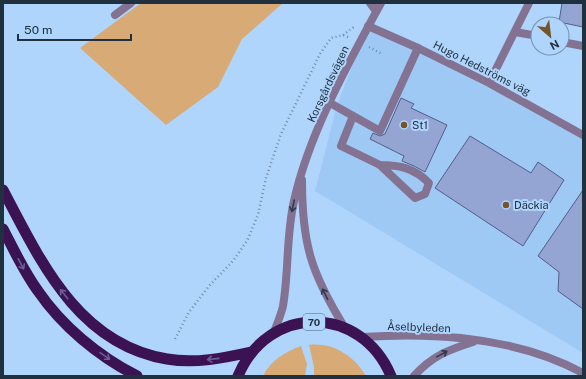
<svg xmlns="http://www.w3.org/2000/svg" width="586" height="379" viewBox="0 0 586 379" font-family="'Public Sans',sans-serif">
<rect width="100%" height="100%" fill="#afd5fd"/>
<path fill="#9ec9f5" d="M368 26 583 135V353L315 191 337 105Z"/>
<path fill="#d8aa75" d="M141 3H283L242 39 218 87 166 125 80 48Z
M309 345C333 342 354 356 366 376H314V367Z
M301 346 307 364 305 376H263C271 360 285 352 301 346Z"/>
<path fill="#95a5d3" stroke="#505e88" d="M562 3H583V27L559 22Z
M401 98 414 104 411 108 447 125 425 172 414 166 402 161 404 156 370 139 373 133 380 136 385 134Z
M470 136 531 173 538 162 564 180 523 246 435 188Z
M583 190V309L558 291 559 272 538 256Z"/>
<g fill="none" stroke-linecap="round" stroke-linejoin="round">
<path stroke="#6f8ca8" stroke-width="2.5" stroke-dasharray="1 3" stroke-linecap="butt" d="M343 35 354 27
M369 47 382 54
M175 339 189 312 209 286 233 261 247 241 258 215 266 178 281 134 320 54 331 38 343 35 350 38"/>
<path stroke="#847293" stroke-width="8" d="M330 103 380 131 418 48
M353 116 341 146 380 165 415 198 425 194 429 183C414 168 400 165 380 165"/>
<path stroke="#847293" stroke-width="8" d="M370 3 376 11
M115 15 131 3
M368 26 418 48 489 83 583 135
M515 32 538 36
M562 42 583 46
M489 83 529 3
M362 337C436 332 517 337 583 373
M414 376C432 356 448 350 473 342"/>
<path stroke="#847293" stroke-width="8" d="M302 180C302 244 311 273 345 328
M274 332C277 324 281 315 283 306 289 271 286 236 294 201 309 133 348 64 381 3"/>
<path stroke="#3b1252" stroke-width="11" d="M3 190C41 262 78 344 167 359 195 364 224 358 251 352
M3 229C14 250 24 272 38 291 62 326 98 356 137 376
M238 376C268 304 361 304 391 376"/>
</g>
<defs><path id="oneway-shaft" d="M-6 0H5M1.5-3L5.5 0L1.5 3" fill="none" stroke-width="1.6" stroke-linecap="round" stroke-linejoin="round"/></defs>
<g stroke="#2f3a4c">
<use href="#oneway-shaft" transform="translate(293 206) rotate(102)"/>
<use href="#oneway-shaft" transform="translate(325 294) rotate(-117)"/>
<use href="#oneway-shaft" transform="translate(442 354) rotate(-29)"/>
</g>
<g stroke="#696096">
<use href="#oneway-shaft" transform="translate(21 264) rotate(62)"/>
<use href="#oneway-shaft" transform="translate(64 294) rotate(-129)"/>
<use href="#oneway-shaft" transform="translate(105 356) rotate(35)"/>
<use href="#oneway-shaft" transform="translate(213 359) rotate(174)"/>
</g>
<g fill="#75542b" stroke="#afd5fd" stroke-width="1.5">
<circle cx="404" cy="125" r="4"/>
<circle cx="506" cy="205" r="4"/>
</g>
<g text-anchor="middle" dominant-baseline="central" stroke-width="4" stroke-linejoin="round" paint-order="stroke">
<rect fill="#afd5fd" stroke="#4b6278" stroke-width="1" x="303" y="314" width="22" height="16" rx="3"/>
<g font-size="10" font-weight="bold" fill="#20303f">
<text x="314" y="322">70</text>
</g>
<g font-size="11" fill="#20303f" stroke="#afd5fd">
<text transform="translate(482 68) rotate(27)">Hugo Hedströms väg</text>
<text transform="translate(328 84) rotate(-65)">Korsgårdsvägen</text>
<text transform="translate(419 327) rotate(2)">Åselbyleden</text>
</g>
<g font-size="11" fill="#20303f" stroke="#afd5fd" text-anchor="start">
<text x="412" y="125">St1</text>
<text x="514" y="205">Däckia</text>
</g>
</g>
<rect width="586" height="379" fill="none" stroke="#20303f" stroke-width="8"/>
<g transform="translate(550 36) rotate(152)"><circle r="19" fill="#afd5fd" stroke="#7693b1"/>
<path d="M0-3L7 15L0 10L-7 15Z" fill="#75542b"/>
<text y="-6" font-size="11" font-weight="bold" text-anchor="middle" fill="#20303f">N</text>
</g>
<path d="M18 34v6h113v-6" fill="none" stroke="#20303f" stroke-width="2"/>
<text x="24" y="34" font-size="12" fill="#20303f" stroke="#afd5fd" stroke-width="3" paint-order="stroke">50 m</text>
</svg>
